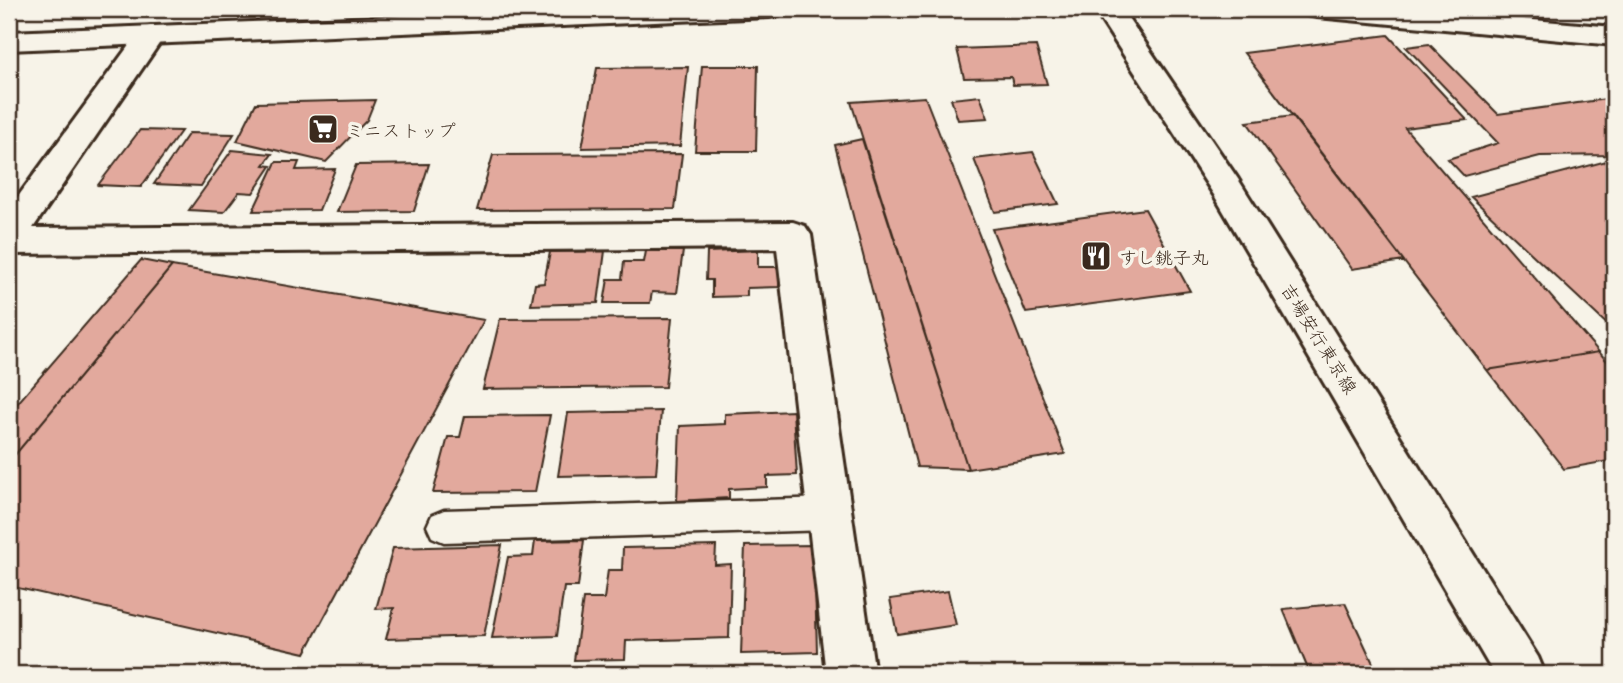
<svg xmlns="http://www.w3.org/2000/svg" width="1623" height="683" viewBox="0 0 1623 683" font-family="'Playpen Sans','Klee One',sans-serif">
<rect width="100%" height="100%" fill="#f7f3e8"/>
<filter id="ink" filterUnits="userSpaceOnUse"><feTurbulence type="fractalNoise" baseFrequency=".0143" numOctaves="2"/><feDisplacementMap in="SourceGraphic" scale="14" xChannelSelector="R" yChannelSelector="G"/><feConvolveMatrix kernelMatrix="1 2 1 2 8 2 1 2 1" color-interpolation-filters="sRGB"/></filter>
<g filter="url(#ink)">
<path fill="#e2a99d" stroke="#3b2a1e" stroke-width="2" d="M1388 35 1467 120 1405 128 1599 352 1487 370 1244 53Z
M1429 44 1498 114 1614 98V155L1540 156 1464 176 1448 159 1498 143 1406 47Z
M1036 46 1047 84 1013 85 1011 77 964 78 957 49Z
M702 66H758L756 151H695Z
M688 67 680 146 582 148 597 68Z
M980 96 988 118 958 120 951 99Z
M925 97 1065 454 968 469 851 102Z
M375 100 367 120 326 162 237 141 256 103Z
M1293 116 1404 261 1352 269 1247 122Z
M140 130 181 131 141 187 98 185Z
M189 133 234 134 201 186 154 184Z
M862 139 968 469 917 467 835 145Z
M232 150 272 154 264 165 271 166 253 193 239 192 224 212 189 210Z
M1033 152 1058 204 995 212 974 159Z
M682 154 675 209 477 210 493 155Z
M1614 159V331L1471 197Z
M276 162H299L296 170 335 169 319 210 253 211Z
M429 164 414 211 337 212 356 165Z
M1145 209 1190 291 1026 313 992 229Z
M758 250V267H779V287L747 288V296L712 297V280H706L707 252Z
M605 251 598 303 531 305 535 284 544 283 550 252Z
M646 251H683L677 293 652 292 650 303H604L608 279H622L624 262H644Z
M141 260 172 266 9 462V413Z
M172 266 484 320 305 653 9 586V462Z
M672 318 665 387 483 389 500 319Z
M1599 352 1614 369V460L1564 469 1487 370Z
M661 411 656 474 558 476 568 413Z
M793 411 797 475 767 476V487L729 489V498L677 501 680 426 725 424V414Z
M550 415 535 492 433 493 448 437H460L465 416Z
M584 540 578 587H564L557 636 492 638 508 557 533 556 535 541Z
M502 545 484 636 386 639 394 608 376 609 393 548Z
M814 545 817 652 741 654 745 546Z
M716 546 715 565 731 564 729 638 626 641 625 659 574 660 583 599H604L608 570H622L623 548Z
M948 591 956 625 897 634 890 599Z
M1345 603 1378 674H1310L1283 609Z"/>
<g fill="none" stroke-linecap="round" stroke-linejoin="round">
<g stroke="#3b2a1e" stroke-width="5">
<path id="lane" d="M830 498 842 503 847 514 842 525 830 530 444 542 432 537 427 526 432 515 444 510Z"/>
</g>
<g stroke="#3b2a1e" stroke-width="6">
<path id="street" d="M450 9H478L472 25 462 27 452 25 448 19Z
M151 26 161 29 165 35 33 228 793 222 805 226 811 235 875 674H826L777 248 9 254V209L141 29Z"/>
</g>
<g stroke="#3b2a1e" stroke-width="6">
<path id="secondary" d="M573 9H783L779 15 769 17 9 50V32Z
M1094 9H1122L1238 179 1538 657 1545 674H1494L1214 195Z
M1303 9H1408L1614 27V45L1317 17 1307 15Z"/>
</g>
<use href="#lane" fill="#f7f3e8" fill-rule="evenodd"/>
<use href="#street" fill="#f7f3e8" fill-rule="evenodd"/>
<use href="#secondary" fill="#f7f3e8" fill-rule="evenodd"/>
</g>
</g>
<defs>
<g id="supermarket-square" transform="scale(1.575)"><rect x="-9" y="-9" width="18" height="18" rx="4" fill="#3b2a1e" stroke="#f7f3e8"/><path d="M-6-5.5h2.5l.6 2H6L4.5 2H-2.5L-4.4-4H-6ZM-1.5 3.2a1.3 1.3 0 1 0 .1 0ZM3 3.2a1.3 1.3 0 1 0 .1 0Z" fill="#fff"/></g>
<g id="restaurant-square" transform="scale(1.575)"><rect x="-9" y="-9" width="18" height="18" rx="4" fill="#3b2a1e" stroke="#f7f3e8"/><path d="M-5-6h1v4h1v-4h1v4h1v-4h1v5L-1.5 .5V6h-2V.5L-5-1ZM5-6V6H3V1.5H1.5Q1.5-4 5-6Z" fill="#fff"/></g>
</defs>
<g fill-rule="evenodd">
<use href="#supermarket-square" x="323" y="129"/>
<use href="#restaurant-square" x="1096" y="256"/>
</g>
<g text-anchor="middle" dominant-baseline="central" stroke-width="7" stroke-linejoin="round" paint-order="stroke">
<g font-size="18" fill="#3b2a1e" stroke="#f7f3e8" text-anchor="start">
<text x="346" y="129">ミニストップ</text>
<text x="1119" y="256">すし銚子丸</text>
</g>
<g font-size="18" fill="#3b2a1e" stroke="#f7f3e8">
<text transform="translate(1320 338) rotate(58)">吉場安行東京線</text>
</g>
</g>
<rect width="1623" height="683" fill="none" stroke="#f7f3e8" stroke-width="35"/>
<rect x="18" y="18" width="1588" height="648" fill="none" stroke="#3b2a1e" stroke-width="2.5" filter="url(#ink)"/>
</svg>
